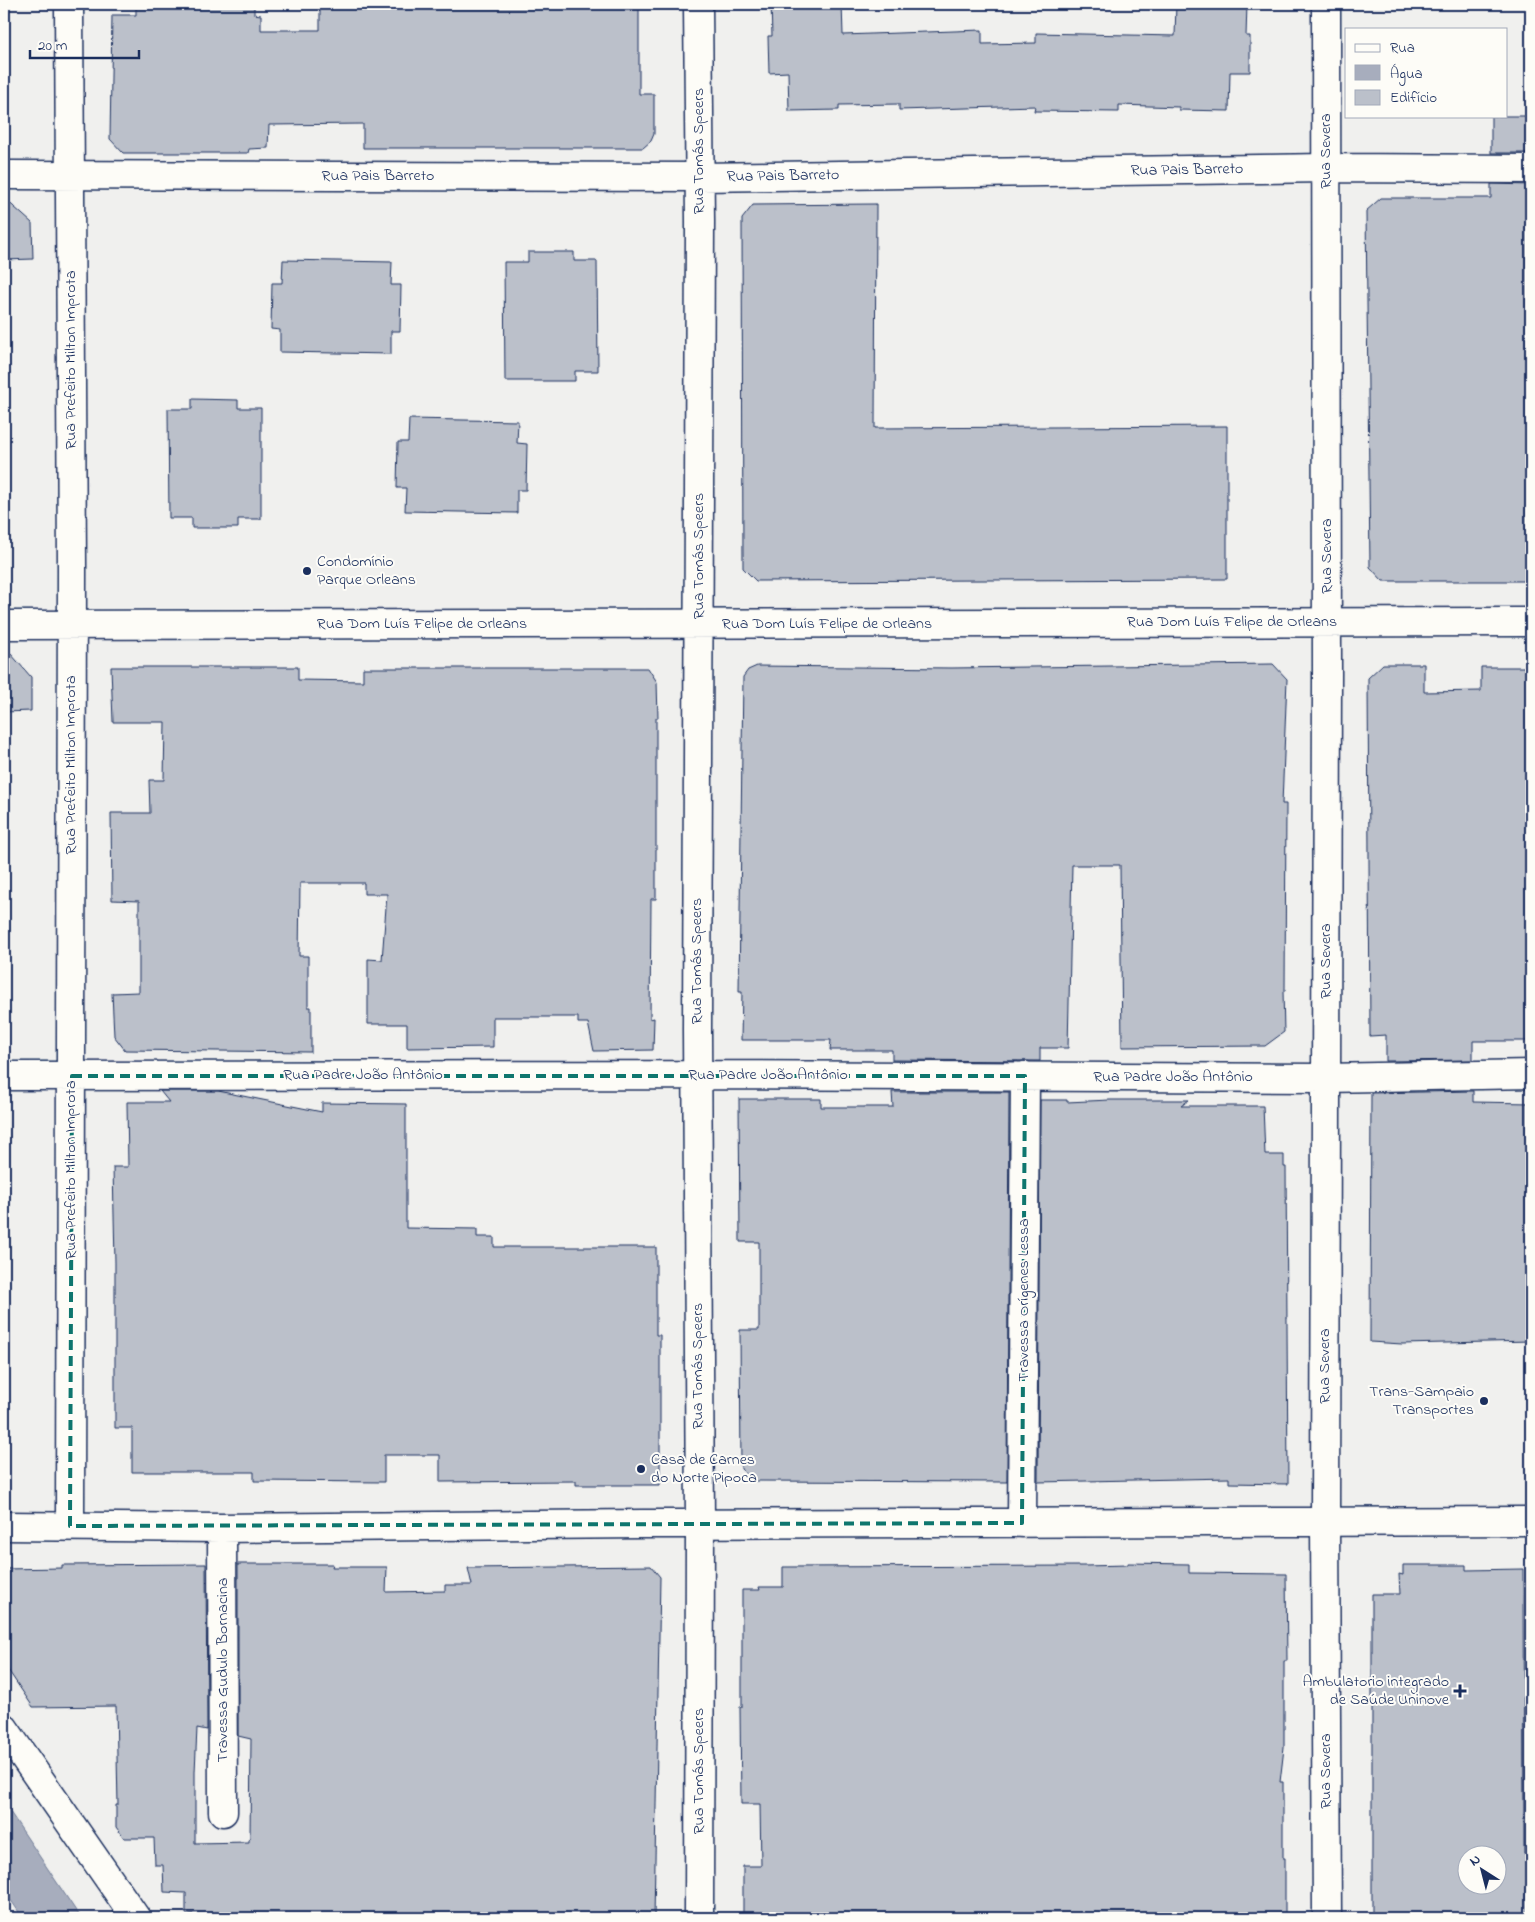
<svg xmlns="http://www.w3.org/2000/svg" width="1535" height="1922" viewBox="0 0 1535 1922" font-family="'Indie Flower',sans-serif">
<rect width="100%" height="100%" fill="#f0f0ee"/>
<filter id="ink" filterUnits="userSpaceOnUse"><feTurbulence type="fractalNoise" baseFrequency=".02" numOctaves="2"/><feDisplacementMap in="SourceGraphic" scale="10" xChannelSelector="R" yChannelSelector="G"/><feConvolveMatrix kernelMatrix="1 2 1 2 8 2 1 2 1" color-interpolation-filters="sRGB"/></filter>
<g filter="url(#ink)">
<path fill="#a7adbd" stroke="#6f7b97" d="M4 1803 76 1911 82 1918H23L4 1890Z"/>
<path fill="#bbc0ca" stroke="#1b2f5e" fill-rule="evenodd" d="M136 4H254V14L261 15V30H320V4H639V94H654V134L651 141 643 148H363V124L269 125 268 148 249 149 248 153H123L110 139 112 15H136Z
M771 4H842L843 35 982 30V44L1036 43V33L1175 36 1176 4H1247L1246 36H1250V72H1230L1229 111 1179 110V107L1119 105V112L1034 111 1035 106 899 110V104L839 105V110L789 111 788 72 769 73 768 36H772Z
M1491 116H1531V153H1491Z
M1491 184 1531 185V581H1383L1370 567 1366 211 1381 198H1491Z
M4 198 32 223 33 259 4 260Z
M876 204 875 428 1227 426V579L756 581 743 568 742 219 753 205Z
M528 252H574V261H597L598 371H575V381H505L504 262H528Z
M283 260 392 262 391 285H401L400 331H391V354L280 352V330L271 329 272 283H282Z
M192 399 238 400V408H261V519H238V528H192V518H169L168 409H192Z
M409 419 518 421 517 443 527 444 526 490H517V513L405 511 406 488H397L398 442H408Z
M4 646 31 677V711L4 712Z
M1273 664 1287 679 1282 804H1286L1285 991H1283L1284 1032 1265 1046 1122 1047 1120 865H1072L1068 1048H1040V1061L892 1060V1050H830L831 1040H741L742 992H739L742 750 743 677 748 670 757 666 951 668Z
M1383 664H1424V692L1481 691V667H1531V1041H1473V1060L1386 1061V1035L1370 1036 1368 678Z
M111 667H298V680L363 681V668H648L657 682 658 718H656V899H651L650 1019 654 1018 653 1050 594 1051 588 1023H578V1017H493V1047L407 1048V1024H368V959L382 960 387 894H364V883H300L299 956H308V1007H311V1052L125 1050 114 1036 112 993 139 992V901L112 900 111 813H150L149 780H164L165 722H113Z
M160 1091H218L322 1112V1103L406 1104V1228L477 1229V1237H494V1247H656V1335H660V1485H576V1481L440 1482V1455H384V1482L254 1481V1472H132V1428H115V1263L113 1167H128L127 1102H169Z
M1473 1091V1102L1531 1103V1341L1402 1344 1370 1342 1371 1093Z
M892 1092H1009L1007 1482 754 1481 741 1469 740 1330H759V1242H740L739 1099H821V1107H893Z
M1040 1100H1067V1102L1110 1100H1189L1181 1106H1263L1265 1155H1284V1167H1286L1288 1484 1229 1483V1478L1038 1482Z
M1128 1563 1189 1564V1573L1286 1574 1287 1661H1284V1748L1280 1782H1283V1858H1285V1918H743V1866H761L760 1804H741L740 1707H742V1590H760L759 1587H783V1567L1084 1566 1128 1565Z
M206 1564 207 1730 197 1728 195 1772V1843L249 1842V1838H250L251 1739 238 1736V1564H333L332 1567H387L386 1592 445 1591V1585H472L468 1568 651 1566 660 1577 654 1918H193V1914H186V1893L164 1892 163 1865H155L154 1838H124L116 1827V1805H118L116 1706 33 1707 4 1664V1569L62 1568V1565Z
M1403 1565H1466V1570L1523 1569 1524 1854H1531V1918H1372V1594H1400L1399 1574 1403 1575ZM1468 1854H1498V1884H1468Z"/>
<g fill="none" stroke-linecap="round" stroke-linejoin="round">
<g stroke="#1b2f5e" stroke-width="31">
<path id="minor" d="M69 4 72 568 70 1526
M698 4 700 222 697 1030 700 1524 699 1918
M1326 4 1327 673 1325 1522 1327 1918
M4 175 700 177 1325 168 1531 169
M4 625 1531 622
M4 1076 697 1075 1326 1078 1531 1074
M1022 1523 1025 1076
M4 1526 222 1528 643 1524 1531 1521
M222 1528 223 1812"/>
</g>
<g stroke="#1b2f5e" stroke-width="31">
<path id="major" d="M4 1728 136 1918"/>
</g>
<use href="#minor" stroke="#fdfcf7" stroke-width="28"/>
<use href="#major" stroke="#fdfcf7" stroke-width="28"/>
</g>
</g>
<path fill="none" stroke="#0f766e" stroke-width="4" stroke-dasharray="10 6" stroke-linejoin="round" d="M72 1076H1025L1022 1523 70 1526Z"/>
<g fill="#1b2f5e" stroke="#fdfcf7" stroke-width="2">
<circle cx="307" cy="571" r="5"/>
<circle cx="1484" cy="1401" r="5"/>
<circle cx="641" cy="1469" r="5"/>
<path d="M1457.5 1683.5h5v5h5v5h-5v5h-5v-5h-5v-5h5z"/>
</g>
<g text-anchor="middle" dominant-baseline="central" stroke-width="4" stroke-linejoin="round" paint-order="stroke">
<g font-size="16" fill="#1b2f5e" stroke="#fdfcf7">
<text transform="translate(699 151) rotate(-90)">Rua Tomás Speers</text>
<text transform="translate(1326 151) rotate(-90)">Rua Severa</text>
<text transform="translate(1187 170) rotate(-1)">Rua Pais Barreto</text>
<text x="378" y="176">Rua Pais Barreto</text>
<text transform="translate(783 176) rotate(-1)">Rua Pais Barreto</text>
<text transform="translate(71 360) rotate(-90)">Rua Prefeito Milton Improta</text>
<text transform="translate(699 556) rotate(-90)">Rua Tomás Speers</text>
<text transform="translate(1327 556) rotate(-90)">Rua Severa</text>
<text x="1232" y="622">Rua Dom Luís Felipe de Orleans</text>
<text x="422" y="624">Rua Dom Luís Felipe de Orleans</text>
<text x="827" y="624">Rua Dom Luís Felipe de Orleans</text>
<text transform="translate(71 765) rotate(-90)">Rua Prefeito Milton Improta</text>
<text transform="translate(697 961) rotate(-90)">Rua Tomás Speers</text>
<text transform="translate(1326 961) rotate(-90)">Rua Severa</text>
<text x="363" y="1075">Rua Padre João Antônio</text>
<text x="768" y="1075">Rua Padre João Antônio</text>
<text x="1173" y="1077">Rua Padre João Antônio</text>
<text transform="translate(71 1170) rotate(-90)">Rua Prefeito Milton Improta</text>
<text transform="translate(1024 1300) rotate(-90)">Travessa Orígenes Lessa</text>
<text transform="translate(698 1366) rotate(-90)">Rua Tomás Speers</text>
<text transform="translate(1325 1366) rotate(-90)">Rua Severa</text>
<text transform="translate(223 1670) rotate(-90)">Travessa Gudulo Bornacina</text>
<text transform="translate(699 1771) rotate(-90)">Rua Tomás Speers</text>
<text transform="translate(1326 1771) rotate(-90)">Rua Severa</text>
</g>
<g font-size="16" fill="#1b2f5e" stroke="#fdfcf7" text-anchor="start">
<text x="317" y="562">Condomínio<tspan x="317" dy="18">Parque Orleans</tspan></text>
<text x="1474" y="1392" text-anchor="end">Trans-Sampaio<tspan x="1474" dy="18">Transportes</tspan></text>
<text x="651" y="1460">Casa de Carnes<tspan x="651" dy="18">do Norte Pipoca</tspan></text>
<text x="1449" y="1682" text-anchor="end">Ambulatorio integrado<tspan x="1449" dy="18">de Saúde Uninove</tspan></text>
</g>
</g>
<rect width="1535" height="1922" fill="none" stroke="#fdfcf7" stroke-width="20"/>
<rect x="10" y="10" width="1515" height="1902" fill="none" stroke="#1b2f5e" stroke-width="2" filter="url(#ink)"/>
<rect x="1345" y="28" width="162" height="90" fill="#fdfcf7" stroke="#a3aaba"/>
<rect x="1355" y="44" width="25" height="8" fill="#fdfcf7" stroke="#a3aaba"/>
<text x="1390" y="52" font-size="15" fill="#1b2f5e">Rua</text>
<rect x="1355" y="65" width="25" height="15" fill="#a7adbd" stroke="#a3aaba"/>
<text x="1390" y="78" font-size="15" fill="#1b2f5e">Água</text>
<rect x="1355" y="90" width="25" height="15" fill="#bbc0ca" stroke="#a3aaba"/>
<text x="1390" y="102" font-size="15" fill="#1b2f5e">Edifício</text>
<g transform="translate(1482 1870) rotate(324)"><circle r="24" fill="#fdfcf7" stroke="#a3aaba"/>
<path d="M0-4L9 19L0 12L-9 19Z" fill="#1b2f5e"/>
<text y="-8" font-size="14" font-weight="bold" text-anchor="middle" fill="#1b2f5e">N</text>
</g>
<path d="M30 50v8h109v-8" fill="none" stroke="#1b2f5e" stroke-width="2.5"/>
<text x="38" y="50" font-size="15" fill="#1b2f5e" stroke="#fdfcf7" stroke-width="4" paint-order="stroke">20 m</text>
</svg>
